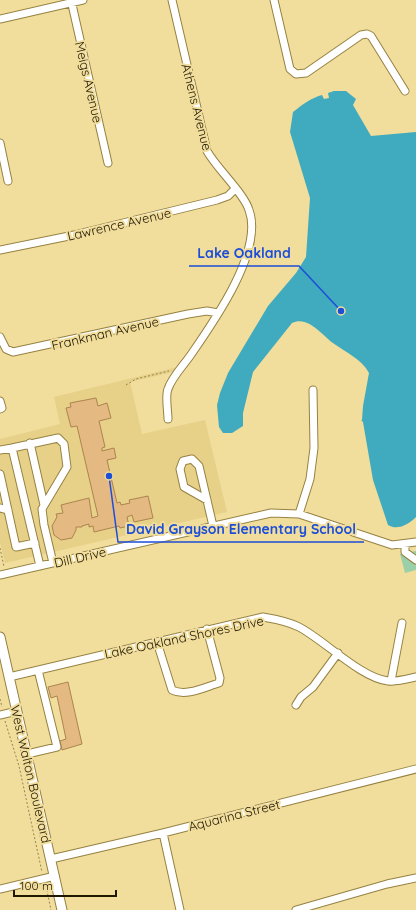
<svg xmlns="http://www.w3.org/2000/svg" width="416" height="910" viewBox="0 0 416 910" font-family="Quicksand,sans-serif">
<rect width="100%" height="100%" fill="#f1dd9c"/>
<path fill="#e7d087" d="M178 367 177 371 130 382 142 434 205 420 227 512 5 563 0 542V439L60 424 54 397Z"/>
<path fill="#9acfa8" d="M416 551V570L405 573 400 554Z"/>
<path fill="#40aabe" d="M334 91H346L356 99 353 105 371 136 416 132V517C409 524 398 531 388 525L373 480 363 422 361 420H362L363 406 369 373C362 359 345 352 333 343 322 335 308 315 292 323L253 372 243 413V426L232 433H223L219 427 217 405 220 393 228 373 268 306 296 273 306 257 310 198 290 132 293 112C302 105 311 98 322 95L324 99 329 98 328 93Z"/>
<path fill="#e4b982" stroke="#ac844f" d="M96 398 98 406 107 403 111 418 99 421 105 447 102 448V451L114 448 116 458 107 460 117 503 120 502 121 505 130 503 129 500 148 496 153 518 134 522 132 515 127 517 129 526 120 528 119 526 94 532 93 526 89 527V524L82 526V527H76V530L72 538 61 540 54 535 52 526 57 517 56 514 63 513 61 505 89 498 92 518 98 516 77 426 71 427 66 408 71 407 70 403Z
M68 682 82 744 62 750 60 741 66 739 57 696 51 698 48 687Z"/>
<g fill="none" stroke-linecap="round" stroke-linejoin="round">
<g stroke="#958242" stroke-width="9">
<path id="minor" d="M71 0 108 163
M274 0 290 69 296 74 306 73 361 35 367 34 371 36 405 91
M0 19 83 0
M0 143 8 181
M0 250 74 235 217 200 228 196 235 189
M0 337 6 349 13 352 188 314 207 311 218 313
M0 401 2 408 0 409
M168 419C168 411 165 396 168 389 172 377 183 366 190 356 213 323 264 251 249 210 244 193 217 169 207 151L172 0
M30 443 44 505
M0 450 12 448
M0 474 16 547 35 543
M207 500 184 487 180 469 183 461 192 459 199 466 213 526
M0 508 8 510
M299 514 310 479 314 448 313 390
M405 544V552L416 560
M40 566 12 448 58 438 64 444 67 467 42 509 44 525 53 563
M0 575 271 513 299 514 392 545 416 542
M157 642 172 690C186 697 205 687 219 683L220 678 207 629
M9 677 263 617C275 619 287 621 299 627 324 640 361 678 388 681 398 682 407 679 416 677
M391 681 402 623
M296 705 301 697 313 687 338 653
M0 715 17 711
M27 754 57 747 38 670
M163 833 180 910
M51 859 163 833 416 769
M0 889 55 876
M296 910 387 884 416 878"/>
</g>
<g stroke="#958242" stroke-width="11">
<path id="major" d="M0 637 62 910"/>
</g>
<path stroke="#928456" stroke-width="1" stroke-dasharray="2 2" stroke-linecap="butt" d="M126 385 136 379 169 371
M0 548 4 567
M0 699 2 707
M5 721 19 766 42 872
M46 886 51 910"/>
<use href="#minor" stroke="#fff" stroke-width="7"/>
<use href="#major" stroke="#fff" stroke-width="9"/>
</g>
<g text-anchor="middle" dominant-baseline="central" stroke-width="4" stroke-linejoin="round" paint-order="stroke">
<g font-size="13" fill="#1f1700" stroke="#f1dd9c">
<text transform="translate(89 82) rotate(77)">Meigs Avenue</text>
<text transform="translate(197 107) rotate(76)">Athens Avenue</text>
<text transform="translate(119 224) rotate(-13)">Lawrence Avenue</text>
<text transform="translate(105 333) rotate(-13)">Frankman Avenue</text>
<text transform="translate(80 557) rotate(-13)">Dill Drive</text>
<text transform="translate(184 637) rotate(-12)">Lake Oakland Shores Drive</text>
<text transform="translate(31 774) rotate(77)">West Walton Boulevard</text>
<text transform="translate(234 815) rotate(-14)">Aquarina Street</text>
</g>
</g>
<path fill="none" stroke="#1d4ed8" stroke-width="1.5" d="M341 311L299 266H189M109 476L118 542H364"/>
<g fill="#1d4ed8" stroke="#f1dd9c" stroke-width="1.5">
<circle cx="341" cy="311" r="4"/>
<circle cx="109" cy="476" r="4"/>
</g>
<g font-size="14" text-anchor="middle" font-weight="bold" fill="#1d4ed8" stroke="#f1dd9c" stroke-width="4" stroke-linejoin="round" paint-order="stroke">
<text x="244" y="258">Lake Oakland</text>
<text x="241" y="534">David Grayson Elementary School</text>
</g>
<path d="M14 890v6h102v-6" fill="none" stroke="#1f1700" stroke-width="2"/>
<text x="20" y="890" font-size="12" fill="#1f1700" stroke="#f1dd9c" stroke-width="3" paint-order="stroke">100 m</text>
</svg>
